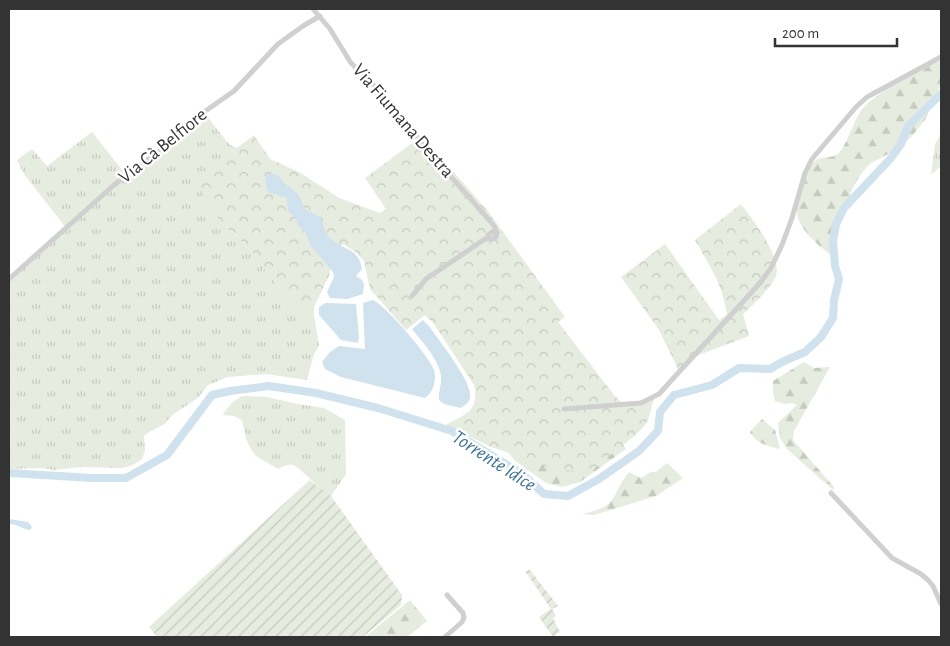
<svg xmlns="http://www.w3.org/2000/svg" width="950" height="646" viewBox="0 0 950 646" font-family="'Alegreya Sans',sans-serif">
<defs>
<pattern id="grass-tufts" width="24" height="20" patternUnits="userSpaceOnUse" patternTransform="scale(1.25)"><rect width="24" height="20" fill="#e6ecdf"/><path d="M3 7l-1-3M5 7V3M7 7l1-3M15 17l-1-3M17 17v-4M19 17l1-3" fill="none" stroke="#c6cbc0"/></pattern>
<pattern id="forest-firs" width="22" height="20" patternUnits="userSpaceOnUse" patternTransform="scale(1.25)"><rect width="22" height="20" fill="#e6ecdf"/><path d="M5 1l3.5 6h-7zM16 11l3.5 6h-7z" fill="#c6cbc0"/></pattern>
<pattern id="park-crowns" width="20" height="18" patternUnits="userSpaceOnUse" patternTransform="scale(1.25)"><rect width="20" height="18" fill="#e6ecdf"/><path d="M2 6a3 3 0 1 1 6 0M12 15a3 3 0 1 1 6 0" fill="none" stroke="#c6cbc0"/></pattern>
<pattern id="garden-furrows" width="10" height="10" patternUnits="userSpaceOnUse" patternTransform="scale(1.25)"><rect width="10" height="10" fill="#e6ecdf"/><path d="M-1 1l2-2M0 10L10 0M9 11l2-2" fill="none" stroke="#c6cbc0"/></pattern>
</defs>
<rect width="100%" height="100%" fill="#fff"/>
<path fill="url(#grass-tufts)" d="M204 113 229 144 237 148 208 170 212 207 223 226 235 234 254 254 275 283 305 315H314L319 345 313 357 307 380 266 374 228 377 208 385 198 398 172 415 165 424 149 432 144 436 145 451 142 459 133 465 123 468 81 467 54 470 42 468 9 469V280L66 228 24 174 17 160 32 149 47 166 92 132 126 175Z
M941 133V166L931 175 935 144Z
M242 396 267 397 298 404 324 408 345 420 346 474 331 496C321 490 298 466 293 465 288 463 282 467 278 469L256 456 251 449 246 439 242 420 234 416 223 415C228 406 233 401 242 396Z"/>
<path fill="url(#forest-firs)" d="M941 61V84L925 120 912 136 898 149 871 163 864 170 859 177 853 187 838 232 833 256C820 248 795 226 797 210 797 201 802 192 804 184 807 177 809 165 816 160 824 155 834 161 842 149 850 137 853 122 861 111 872 94 921 68 941 61Z
M804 362 814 368 830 367 794 431 793 440 834 487 833 490 787 449 780 438 778 423 797 405 793 403 785 404 775 401 773 393V381Z
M600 414 626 449 580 482 562 487 546 483 514 460 499 438Z
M762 419 775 430 780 449C769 447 754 442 750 432Z
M667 463 683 478 656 496 594 515 582 514C621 505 608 499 629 472L641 478 651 472H656Z
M410 600 427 621 407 637H365Z"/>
<path fill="url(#park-crowns)" d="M254 135 270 159 299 172 339 198 380 213 386 209 365 178 422 136 487 210 565 317 558 322 614 395 621 402 639 401 656 396C651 404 651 414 647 422 640 433 617 450 605 459L602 466 576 471 557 470 489 446 446 425C465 414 480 411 474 385L434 324 425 315 406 330 370 289 364 261 357 253 343 244 334 252 329 276 314 307V315H305L275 283 254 254 235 234 223 226 198 186 208 170Z
M741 204C752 219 782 256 776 276 772 287 752 306 743 314L749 336 696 356 679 371 659 330 621 277 665 244 719 320 727 315C722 281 710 268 695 240Z"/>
<path fill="url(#garden-furrows)" d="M310 480 331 496 402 595 401 605 363 637H157L149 627Z
M530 570 558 606 552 609 556 616 553 618 560 632 553 637 539 617 551 609 525 571Z"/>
<path fill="#cfe2ee" d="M272 173 279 176 283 182 298 194 305 209 321 218C324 224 324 232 329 237 341 250 359 247 362 269L356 276 362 280 364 285 363 294 347 299 330 298 327 292 334 277 333 272 311 246 305 232 297 224V220L288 211 287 198 268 192 265 179 267 174Z
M373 300C387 307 429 356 434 370 437 380 433 393 425 398L341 377 325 369 322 362 330 352 339 346 365 349 363 303Z
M326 303 356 304 359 337 358 343 341 340 319 315C318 308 319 306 326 303Z
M423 320 429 326C438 339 472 382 470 396 470 402 465 405 461 408L444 404 439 400C438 392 442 384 441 376 439 359 422 342 412 329Z
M9 519 28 522 32 527 30 530C23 529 17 524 9 524Z"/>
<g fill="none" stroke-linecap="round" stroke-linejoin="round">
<path stroke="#cfe2ee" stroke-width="8" d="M9 473 92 478H126L167 455 212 395 230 391 269 386 316 393 378 408 452 431 522 474 544 494 568 496 599 479 639 451 658 431 660 412 674 395 712 385 739 368 770 369 782 362 805 352 821 337 833 318 834 300 839 279 835 266 833 241 836 224 844 208 891 158 901 144 908 126 941 94"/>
<path stroke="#d0d0d0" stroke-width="5" d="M313 9 330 29 351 63 372 83 438 162 490 221 495 227V230L488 235V239H493L496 237 497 232 495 230
M9 279 114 185 163 148 204 112 234 91 278 44 303 26 320 16
M412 296 426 279 488 237
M564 409 641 403 659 394 760 283 771 268 782 245 792 218 805 173 812 159 856 107 867 97 941 57
M831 493 892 558 921 574 928 580 933 586 941 604
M445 637 462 622 464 618 463 613 447 595"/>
</g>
<g text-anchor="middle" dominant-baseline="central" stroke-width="5" stroke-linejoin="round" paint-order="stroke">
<g font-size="19" fill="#333" stroke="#fff">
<text transform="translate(403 121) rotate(49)">Via Fiumana Destra</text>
<text transform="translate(163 146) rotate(-39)">Via Cà Belfiore</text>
</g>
<g font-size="20" font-style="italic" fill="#3f7597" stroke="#fff">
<text transform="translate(494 461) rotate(33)">Torrente Idice</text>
</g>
</g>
<rect width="950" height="646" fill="none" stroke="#333333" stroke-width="20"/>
<path d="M775 38v8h122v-8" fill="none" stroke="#333333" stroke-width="2.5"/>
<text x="782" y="38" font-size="15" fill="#333333" stroke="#ffffff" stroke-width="4" paint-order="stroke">200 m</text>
</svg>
